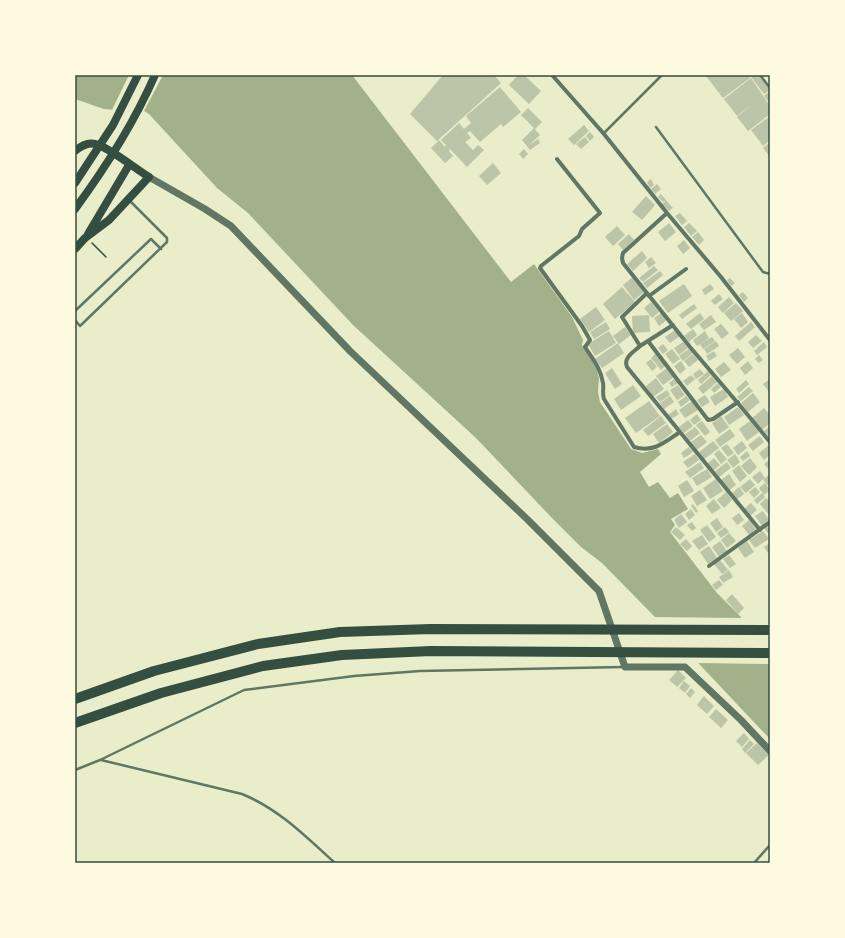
<svg xmlns="http://www.w3.org/2000/svg" width="845" height="938" viewBox="0 0 845 938" font-family="Jost,sans-serif">
<rect width="100%" height="100%" fill="#e9edc9"/>
<path fill="#a3b18a" d="M75 75H352L511 282 534 264 572 317 583 340 582 345 596 367 599 378 598 392 600 402 631 449 642 453 658 449 661 454 640 472 649 487 658 482 670 498 678 493 688 509 671 519 675 525 670 532 717 593 741 617 743 635 756 653 770 663V739L652 614 602 563 581 547 552 518 476 438 353 325 248 213 217 188 149 114 141 109 116 110 104 109 75 99Z"/>
<path fill="#e9edc9" d="M129 75H163L143 113 140 111 111 112Z
M652 617 743 618 745 635 757 652 765 654 770 660V664L696 663Z"/>
<path fill="#bcc5a7" d="M443 75H494L501 83 437 141 410 114Z
M518 75H524L541 91 529 104 509 85Z
M707 75H748L750 78 723 98 706 76Z
M754 75H759L770 90 764 94 751 77Z
M751 78 770 106V114L748 131 737 117 751 105 737 116 724 99Z
M500 87 521 112 503 127 501 124 480 142 470 131 467 133 471 138 465 142 473 150 478 145 484 150 467 167 450 149 449 151 453 156 445 163 431 148 439 140 445 147 446 145 441 140 459 123 464 129 471 123 466 116Z
M770 91V104L764 96Z
M528 108 542 122 535 129 521 115Z
M770 116V140L763 146 751 130Z
M584 125 589 131 574 145 568 139Z
M534 128 540 135 528 146 538 139 540 143 530 150 522 140Z
M590 132 594 137 590 141 586 136Z
M585 137 589 142 581 149 576 144Z
M770 142V157L763 148Z
M524 149 528 154 523 159 519 154Z
M493 163 501 173 487 185 479 176Z
M651 179 654 185 650 188 647 182Z
M657 184 661 189 655 194 651 189Z
M661 194 666 200 663 202 658 197Z
M646 196 655 205 642 220 632 212Z
M666 200 673 208 669 211 662 204Z
M680 213 687 221 682 225 675 216Z
M669 223 676 232 665 241 658 232Z
M689 223 697 231 691 236 684 227Z
M617 226 625 235 613 246 605 237Z
M698 232 704 240 699 245 692 237Z
M629 234 634 240 623 250 618 244Z
M684 240 690 248 683 254 677 246Z
M642 251 647 258 633 271 627 264Z
M651 257 656 263 649 268 645 262Z
M654 266 658 270 643 282 639 278Z
M660 271 663 275 647 288 643 283Z
M633 277 644 292 634 300 623 285Z
M730 278 735 283 731 286 727 280Z
M684 284 692 296 668 313 659 301Z
M710 284 714 289 705 295 702 290Z
M622 287 635 302 615 319 603 304Z
M743 292 748 298 744 302 739 295Z
M719 294 723 299 715 305 711 301Z
M729 297 734 303 723 313 718 307Z
M651 302 659 312 652 318 644 308Z
M736 303 743 311 731 321 724 313Z
M694 304 697 308 682 319 679 315Z
M596 307 605 320 589 332 580 319Z
M661 313 667 320 659 326 654 318Z
M700 313 704 319 691 329 686 324Z
M742 313 748 322 741 328 734 319Z
M649 315 650 332 633 333 632 316Z
M711 315 716 322 704 330 699 324Z
M606 322 610 329 594 339 590 332Z
M751 322 755 327 739 341 735 336Z
M721 324 729 333 722 339 714 329Z
M625 327 631 335 619 344 613 336Z
M693 329 697 335 689 342 684 336Z
M675 330 680 336 670 343 665 337Z
M609 331 616 343 595 356 588 344Z
M705 331 709 338 697 346 693 340Z
M756 335 762 341 753 348 748 342Z
M712 337 715 341 703 349 700 344Z
M716 341 719 346 707 354 704 349Z
M683 342 688 348 679 355 674 348Z
M764 342 767 347 757 355 754 351Z
M618 343 624 353 602 368 595 359Z
M663 344 668 350 663 354 658 348Z
M690 348 693 353 683 361 679 356Z
M738 348 745 357 737 364 729 355Z
M672 349 680 359 673 364 665 354Z
M714 351 717 356 709 361 706 356Z
M656 353 666 365 661 370 651 358Z
M693 354 698 360 689 367 684 361Z
M759 355 763 360 759 363 755 359Z
M651 359 657 367 652 371 646 363Z
M681 361 686 369 680 374 674 366Z
M748 361 753 368 745 375 740 368Z
M724 362 731 370 721 377 715 369Z
M612 368 622 384 615 389 605 373Z
M667 368 674 377 663 385 656 376Z
M700 369 704 374 696 379 693 374Z
M708 371 711 375 701 384 698 380Z
M691 375 695 379 687 386 683 381Z
M712 376 717 382 703 394 698 388Z
M656 378 664 389 653 397 646 386Z
M674 379 678 383 672 387 669 383Z
M770 379V393L763 384Z
M746 380 749 384 739 393 736 389Z
M718 383 721 387 714 393 711 389Z
M633 385 641 396 621 410 614 399Z
M678 385 685 395 677 400 670 390Z
M749 387 753 391 741 401 737 397Z
M724 389 728 397 715 406 710 397Z
M667 390 670 395 660 402 656 397Z
M753 393 760 402 748 412 741 403Z
M705 395 710 402 702 407 697 400Z
M670 396 674 402 664 409 660 403Z
M686 396 690 400 681 407 678 402Z
M649 401 660 416 636 433 625 418Z
M692 401 698 410 685 418 679 410Z
M738 407 744 415 729 425 724 417Z
M764 408 770 415V423L762 430 752 418Z
M676 409 679 414 671 419 668 415Z
M697 414 701 420 694 425 690 420Z
M661 416 666 423 648 436 643 430Z
M721 416 729 427 719 434 712 423Z
M688 420 693 426 684 433 679 427Z
M702 421 710 432 705 436 696 425Z
M750 421 759 432 747 441 739 429Z
M667 424 673 432 659 443 653 434Z
M770 426V438L764 431Z
M695 427 700 433 690 441 685 434Z
M730 429 735 436 720 447 715 440Z
M701 435 707 442 697 450 691 442Z
M760 436 764 442 753 451 748 445Z
M713 441 719 448 703 460 698 453Z
M742 441 747 448 738 455 733 448Z
M727 444 734 453 728 457 721 448Z
M768 446 770 448V455L764 460 759 453Z
M689 447 693 452 684 458 681 453Z
M719 450 727 459 721 464 714 454Z
M747 451 750 456 743 461 740 457Z
M695 454 699 460 688 468 683 462Z
M735 454 740 462 733 468 727 460Z
M714 458 720 465 713 471 707 464Z
M750 458 757 467 749 475 741 466Z
M770 459V471L764 464Z
M700 462 704 468 690 478 685 472Z
M727 462 731 468 719 477 715 471Z
M739 465 747 476 740 482 732 471Z
M707 469 712 477 697 486 692 478Z
M760 471 765 478 770 474V483L767 485 763 479 758 484 752 477Z
M729 474 736 485 728 491 721 480Z
M716 479 723 491 710 499 703 488Z
M750 479 755 485 746 493 740 487Z
M687 480 694 491 684 497 678 486Z
M765 483 770 490 764 495 759 488Z
M739 487 744 494 736 500 731 494Z
M755 487 760 492 754 498 749 492Z
M700 490 707 500 697 506 691 496Z
M726 492 732 500 724 508 717 500Z
M762 493 765 497 757 504 754 500Z
M766 498 770 502V516L760 504Z
M714 499 721 508 712 514 706 506Z
M751 503 757 510 750 516 744 509Z
M693 504 698 511 696 513 691 506Z
M691 509 695 515 689 520 685 514Z
M763 511 769 520 762 526 755 516Z
M739 513 744 520 737 525 732 518Z
M681 514 687 522 679 528 674 520Z
M717 518 723 527 716 532 710 523Z
M749 520 756 529 749 535 742 526Z
M692 522 696 528 692 531 687 525Z
M770 523V536L764 528Z
M707 525 716 537 709 542 700 530Z
M676 527 685 535 680 540 671 532Z
M725 527 729 532 721 538 717 533Z
M763 531 769 539 755 548 749 540Z
M729 533 736 541 727 548 721 540Z
M702 535 708 544 699 550 692 541Z
M686 539 692 546 687 551 680 544Z
M720 541 727 551 719 557 712 547Z
M747 541 754 552 745 558 738 548Z
M770 543V551L768 553 764 547Z
M709 546 717 558 708 564 700 552Z
M729 555 736 564 730 568 723 559Z
M720 560 728 570 722 574 714 564Z
M729 570 733 577 723 583 719 577Z
M719 580 723 585 716 590 712 585Z
M732 594 744 608 738 614 726 600Z
M678 670 686 678 677 687 669 680Z
M684 681 690 686 685 693 679 688Z
M691 688 695 692 690 698 686 694Z
M704 696 714 706 707 714 697 705Z
M716 709 728 720 721 728 709 717Z
M744 733 749 739 742 747 736 741Z
M750 740 754 744 745 753 742 749Z
M757 743 769 755 758 765 746 753Z"/>
<g fill="none" stroke-linecap="round" stroke-linejoin="round">
<path stroke="#344e41" stroke-width="1.5" d="M92 243 106 257"/>
<path stroke="#617663" stroke-width="2.5" d="M760 75 770 88
M656 127 760 268 763 272 770 274
M604 133 662 75
M75 311 151 239 161 249
M75 320 80 326 167 242V238L130 201
M101 760 242 794C279 809 306 837 335 863
M75 770 100 760 244 690 354 676 420 671 623 667
M754 863 770 845"/>
<path stroke="#617663" stroke-width="4" d="M552 75 604 134 667 213 721 277 770 340
M557 159 600 213 582 229 579 236 541 266 540 268 582 326 590 340 585 347C593 359 601 369 603 383 604 388 602 393 604 399L634 447C654 453 665 442 680 432
M667 213 623 253 622 258 623 263 690 347 742 408 770 442
M647 293 622 317 640 346 673 325
M649 296 686 269
M648 341 708 420 713 419 738 402
M640 346C634 352 623 357 627 367L760 530
M709 566 770 522"/>
<path stroke="#617663" stroke-width="7" d="M149 177 205 209 231 226 350 351 527 519 599 591 625 667H685L741 720 770 751"/>
<path stroke="#344e41" stroke-width="8" d="M75 151C81 146 87 142 95 144 107 146 136 169 149 177L109 220 85 238 75 249
M75 183 113 125 138 75
M75 209C106 167 134 123 155 75
M88 234 129 165"/>
<path stroke="#344e41" stroke-width="10" d="M75 699 154 671 258 644 340 632 431 629 770 630
M75 723 161 693 263 666 342 655 431 651 770 653"/>
</g>
<rect width="845" height="938" fill="none" stroke="#fefae0" stroke-width="152"/>
<rect x="76" y="76" width="693" height="786" fill="none" stroke="#344e41" stroke-width="1.5"/>
</svg>
